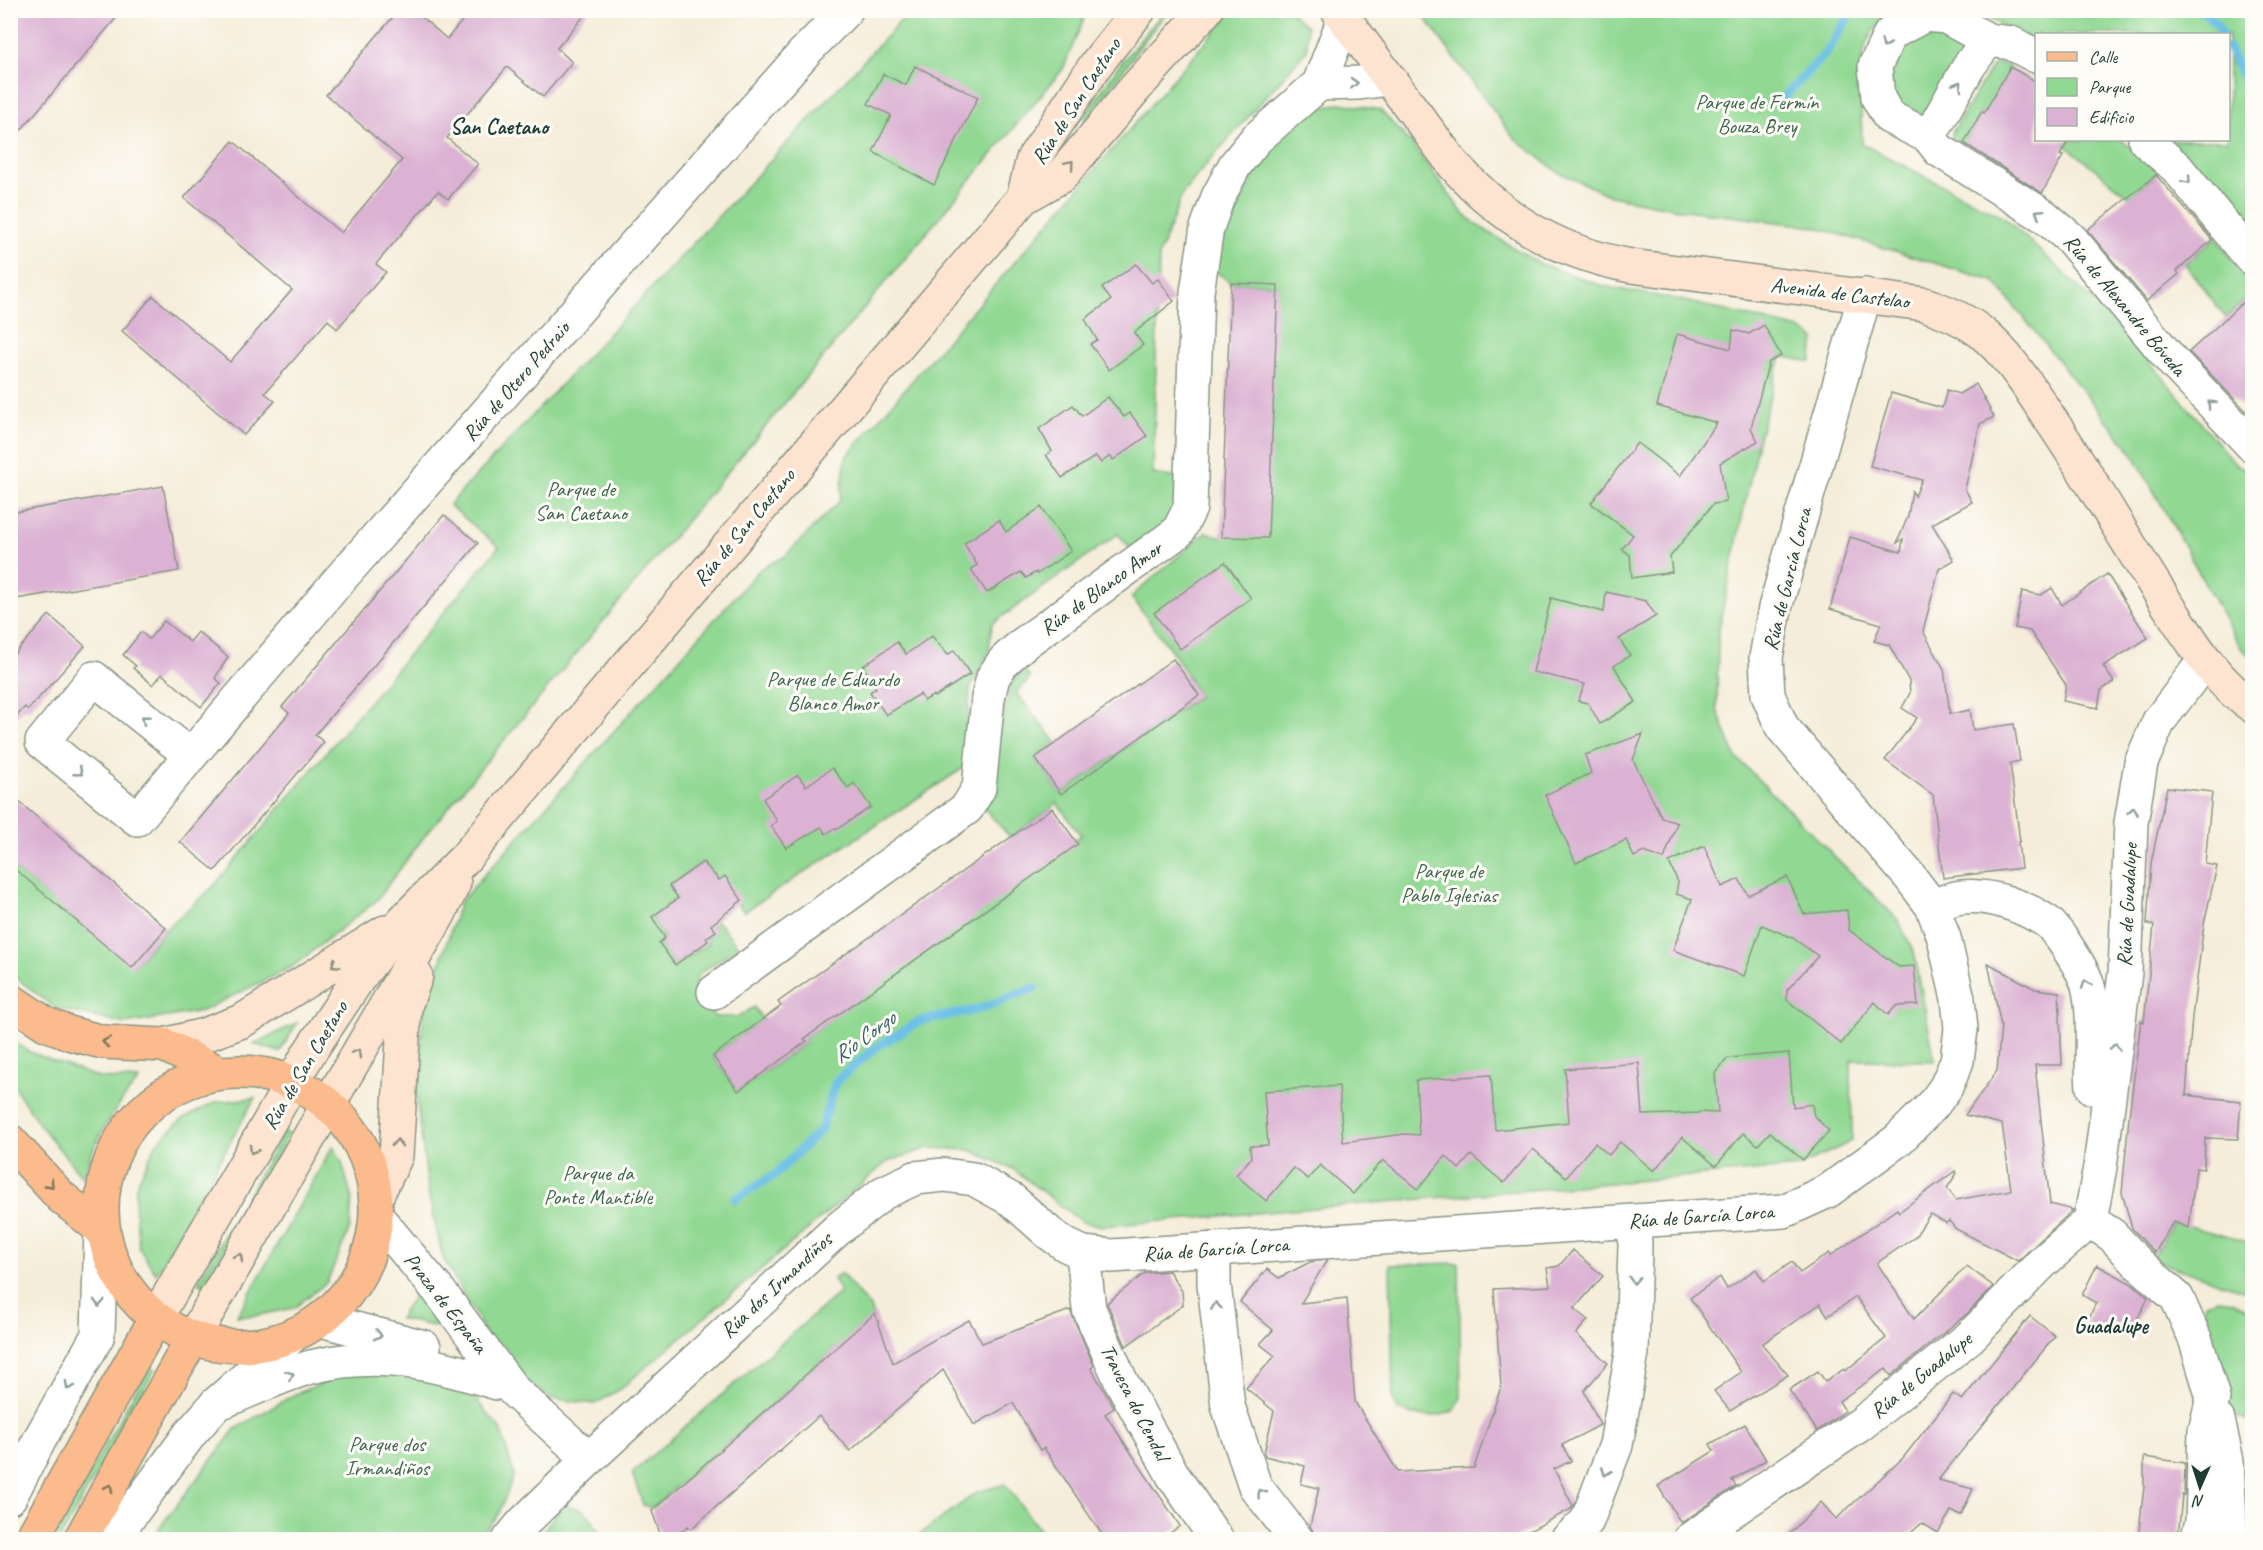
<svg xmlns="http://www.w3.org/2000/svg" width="2263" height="1550" viewBox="0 0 2263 1550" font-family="Caveat,sans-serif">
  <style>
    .green { fill: #91d893; stroke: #588a64; stroke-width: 1.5 }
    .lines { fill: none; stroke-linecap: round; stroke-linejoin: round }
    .stream { stroke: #68bee5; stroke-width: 9 }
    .building { fill: #dbb2d3 }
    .street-casing { stroke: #8a9586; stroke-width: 36 }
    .secondary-casing { stroke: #8a9586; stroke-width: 36 }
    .primary-casing { stroke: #8a9586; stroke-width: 36 }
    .street { stroke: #fff; stroke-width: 33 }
    .secondary { stroke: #fde4d1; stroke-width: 33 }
    .primary { stroke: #fbbb8c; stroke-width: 33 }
    .oneway { stroke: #8f9e9a }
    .oneway2 { stroke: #8e9082 }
    .oneway3 { stroke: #82765c }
    .labels { text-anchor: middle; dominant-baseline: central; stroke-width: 6; stroke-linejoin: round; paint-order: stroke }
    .street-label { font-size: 21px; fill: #1f3d34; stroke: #fdfcf7 }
    .park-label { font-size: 21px; fill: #3c644c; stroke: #fdfcf7 }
    .neighbourhood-label { font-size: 22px; font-weight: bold; fill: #1f3d34; stroke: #fdfcf7 }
    .water-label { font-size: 22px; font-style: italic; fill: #315d60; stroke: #fdfcf7 }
  </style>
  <rect width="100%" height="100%" fill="#fdfcf7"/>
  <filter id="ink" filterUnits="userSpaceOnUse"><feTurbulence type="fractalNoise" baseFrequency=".0167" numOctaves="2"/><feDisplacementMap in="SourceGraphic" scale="12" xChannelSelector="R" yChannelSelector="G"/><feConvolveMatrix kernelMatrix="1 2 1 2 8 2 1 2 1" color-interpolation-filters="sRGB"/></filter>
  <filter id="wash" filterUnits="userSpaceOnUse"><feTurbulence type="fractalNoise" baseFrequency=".008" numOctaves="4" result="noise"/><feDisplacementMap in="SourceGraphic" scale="24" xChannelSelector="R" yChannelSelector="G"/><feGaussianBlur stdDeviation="1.35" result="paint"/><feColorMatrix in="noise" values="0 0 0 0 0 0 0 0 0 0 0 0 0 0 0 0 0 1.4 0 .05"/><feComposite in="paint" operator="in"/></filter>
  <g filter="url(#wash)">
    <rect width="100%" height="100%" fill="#f5edd9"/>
    <g class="green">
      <polygon points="1233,10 1295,11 1292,14 1307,26 1307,50 1204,167 1183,193 1159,255 1153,474 1177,478 1175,505 1165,530 1132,551 1118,534 992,624 989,650 970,690 965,767 744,912 703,862 669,886 678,898 652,917 665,938 659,943 675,965 709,943 706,938 715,931 711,925 717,921 739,947 700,973 695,984 705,1007 715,1017 738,1017 754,1007 763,1020 713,1056 738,1091 806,1042 804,1039 1081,835 1056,802 1052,808 1010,837 982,806 1011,683 1024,670 1030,678 1016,693 1056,742 1035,758 1061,794 1199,696 1177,658 1131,597 1206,532 1221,537 1278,285 1231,283 1209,266 1268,147 1304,114 1340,103 1380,110 1412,144 1462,212 1477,225 1538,263 1603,286 1689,302 1800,329 1815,339 1811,362 1781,356 1758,441 1718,633 1717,709 1735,756 1898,920 1914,952 1935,1061 1851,1060 1852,1141 1799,1167 1103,1226 1082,1222 1013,1169 970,1150 928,1148 887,1162 619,1390 595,1404 549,1398 502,1362 443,1258 429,1197 416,1094 424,1012 460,902 760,569 784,557 840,501 846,457"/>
      <polygon points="910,11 1087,11 1063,69 427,833 376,901 292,967 202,1011 125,1024 55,1008 11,974 10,865 133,967 169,926 213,887 499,547 449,505"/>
      <polygon points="1164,11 1168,11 1144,41 1087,121 1083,118 1117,68"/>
      <path d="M1420,11H1894C1884,18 1875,26 1869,38C1856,62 1862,116 1862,144L2004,217L2121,327L2235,464L2252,473V657L2241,648L2132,452L1994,281L1815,227L1678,209L1611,196L1558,172L1512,136Z"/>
      <polygon points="1975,11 2252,11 2252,231 2166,140 2228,140 2228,34 2036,34 2036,43"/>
      <polygon points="1932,26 1971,44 1927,119 1899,105 1890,91 1888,60 1894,47"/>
      <polygon points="2000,63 2010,67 1986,113 1981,112 1960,150 1951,140 1953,131 1992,66"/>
      <polygon points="2069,140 2121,140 2160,171 2130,197 2065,145"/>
      <polygon points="2216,237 2252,287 2252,293 2226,318 2185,264"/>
      <polygon points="297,1023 280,1052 254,1044"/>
      <path d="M10,1040L30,1052L99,1078L139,1080C113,1109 94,1140 83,1178L39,1124L11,1082Z"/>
      <polygon points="255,1098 156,1274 139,1248 135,1208 136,1186 156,1144 181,1120 216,1102"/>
      <polygon points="284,1131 289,1134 204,1285 198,1282"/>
      <polygon points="333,1146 341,1160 352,1198 350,1228 327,1282 294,1308 254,1316 237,1316"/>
      <polygon points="2173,1222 2252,1243 2252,1293 2152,1260"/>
      <path d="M1459,1263L1461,1397L1455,1410C1435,1419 1418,1418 1398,1410L1393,1399L1390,1265Z"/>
      <polygon points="841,1273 870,1308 873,1316 652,1508 643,1505 632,1473 840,1292 833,1279"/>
      <polygon points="415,1293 438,1327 399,1319"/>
      <polygon points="2218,1299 2233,1301 2252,1311 2252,1421 2224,1414 2200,1322 2205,1303"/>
      <polygon points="150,1365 155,1369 60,1539 53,1539"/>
      <polygon points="350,1372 404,1374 468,1390 501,1430 514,1475 499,1513 478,1539 150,1540 235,1429 295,1394"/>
      <polygon points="1005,1484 1046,1539 914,1539 977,1492"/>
      <path d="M562,1506C584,1507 589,1512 599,1532L596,1539L536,1540Z"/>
    </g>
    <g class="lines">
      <g class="stream">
        <polyline points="2202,10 2216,24 2222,34"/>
        <polyline points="2228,47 2252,94"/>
        <polyline points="1778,103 1827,52 1852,10"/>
        <polyline points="735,1199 776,1174 821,1129 836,1081 875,1048 920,1021 976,1010 1034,988"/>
      </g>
    </g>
    <g id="blocks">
      <g class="building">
        <polygon points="10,10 123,10 10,143"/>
        <polygon points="399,10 413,10 447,39 471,10 589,10 557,48 572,62 543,97 507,67 447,138 478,164 448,199 438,191 376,264 386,272 337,329 328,320 265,393 275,401 244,435 122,331 153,296 230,362 292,290 184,198 233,141 341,233 402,160 326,95"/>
        <polygon points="915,66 978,97 934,185 873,152 891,115 868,104 883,74 906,85"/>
        <polygon points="2010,67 2037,82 2037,140 2069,140 2060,155 2063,156 2042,193 1964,143 1982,111 1984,113"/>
        <polygon points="2156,175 2212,240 2177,271 2179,274 2147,301 2087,230"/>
        <polygon points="1136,264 1152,283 1158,279 1174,301 1134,333 1143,345 1109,370 1090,344 1097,340 1085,319 1111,300 1102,288"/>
        <polygon points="1231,283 1278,285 1268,538 1221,537"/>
        <polygon points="2253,293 2253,418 2189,352"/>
        <polygon points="1764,325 1781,356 1769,362 1751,428 1758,441 1720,463 1726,502 1713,504 1670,557 1672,572 1632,578 1630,555 1622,549 1633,535 1591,503 1637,443 1680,476 1717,423 1657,406 1677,334 1731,349 1733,330 1749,334"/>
        <polygon points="1976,384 1994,417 1980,424 1965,489 1972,502 1932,524 1954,560 1939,569 1923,631 1944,669 1950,714 1970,710 1973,730 2014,724 2020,761 2010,763 2020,841 2018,842 2021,868 1943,878 1933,795 1885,760 1917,718 1902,708 1910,693 1909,681 1889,645 1874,641 1881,624 1830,609 1850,537 1901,552 1903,539 1897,543 1908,516 1912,491 1915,496 1922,480 1870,466 1891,393 1942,408 1947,390 1959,394"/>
        <polygon points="1108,397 1124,417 1130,413 1147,436 1113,460 1110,456 1101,463 1096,456 1062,478 1046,455 1052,451 1039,429 1073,405 1082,416"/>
        <polygon points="163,486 179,571 10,600 10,513"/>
        <polygon points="1041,507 1071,551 1037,574 1036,572 1026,578 1021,572 987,593 971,569 977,565 964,543 999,520 1006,532"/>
        <polygon points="444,515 478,543 315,735 324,742 215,871 180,842 289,713 282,707"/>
        <polygon points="1225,562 1251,598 1180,649 1154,613"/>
        <polygon points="2107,574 2148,638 2103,666 2114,682 2101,690 2098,708 2063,701 2066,685 2030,631 2015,628 2022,591 2041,595 2052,588 2062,605"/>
        <polygon points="1606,592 1646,601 1656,616 1619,639 1630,655 1614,666 1636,702 1600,724 1588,703 1578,701 1585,684 1533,672 1551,598 1604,612"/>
        <polygon points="49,615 85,646 28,710 25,707 10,723 10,659"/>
        <polygon points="164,621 190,642 198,632 228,657 215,678 221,683 201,707 162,674 153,685 133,668 136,666 123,655 141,632 149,639"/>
        <polygon points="932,636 948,655 954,650 970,674 935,697 934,695 924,701 920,694 886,715 870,692 876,688 863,666 897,642 906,654"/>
        <polygon points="1173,659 1199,695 1061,794 1035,758"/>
        <polygon points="1643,734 1633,760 1662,818 1677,823 1664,859 1644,852 1634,857 1626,840 1576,863 1545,795 1591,773 1585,755"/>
        <polygon points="832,768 848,788 854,783 871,807 836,830 835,828 826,834 821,827 786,848 771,826 777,821 763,799 798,775 806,786"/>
        <polygon points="2167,787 2212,792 2205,864 2217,866 2204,924 2192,1017 2186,1095 2241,1101 2238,1139 2205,1138 2204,1169 2196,1168 2189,1228 2173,1222 2155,1253 2132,1228 2122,1193 2129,1117 2141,1021 2144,1022 2154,925 2147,924 2151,863"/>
        <polygon points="10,794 166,928 132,968 10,865"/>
        <polygon points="1052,808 1078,844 804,1039 807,1041 738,1091 713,1056 781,1006 778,1002"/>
        <polygon points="1704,846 1722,887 1739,879 1748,895 1787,877 1804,914 1847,910 1849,930 1899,967 1914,966 1918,1005 1896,1006 1888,1015 1875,1002 1841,1044 1787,1000 1787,990 1818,956 1793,938 1762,925 1744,976 1673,950 1692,899 1676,894 1678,882 1669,862"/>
        <polygon points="703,862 719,880 725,876 742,900 711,925 716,931 706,938 708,941 675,965 659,943 665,938 652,917 678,898 669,886"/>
        <polygon points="1988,963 2035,989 2059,992 2062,1065 2035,1065 2050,1204 2073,1210 2018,1261 1956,1229 1949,1221 1946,1223 1930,1214 1915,1237 1877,1263 1914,1319 1967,1266 1993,1286 1969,1312 1891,1376 1886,1369 1839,1401 1845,1411 1817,1431 1789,1390 1818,1371 1825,1381 1844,1369 1845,1371 1886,1338 1856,1297 1828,1316 1820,1304 1762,1344 1788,1375 1730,1411 1714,1391 1741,1372 1690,1298 1720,1277 1727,1289 1756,1269 1764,1281 1792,1262 1800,1273 1829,1253 1830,1256 1897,1209 1899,1212 1955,1171 1957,1173 1947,1188 1956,1200 2011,1190 2002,1124 1965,1115 1997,1071 2001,1026"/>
        <polygon points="1789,1053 1793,1107 1812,1104 1814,1116 1829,1131 1803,1160 1770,1132 1758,1145 1743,1133 1716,1166 1682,1137 1654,1171 1620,1142 1609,1155 1595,1143 1566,1177 1533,1149 1504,1183 1471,1155 1459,1169 1446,1156 1418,1189 1383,1160 1353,1194 1320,1165 1308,1179 1294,1168 1266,1201 1236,1175 1251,1158 1250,1146 1268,1145 1264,1091 1339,1086 1343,1142 1405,1134 1419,1135 1416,1080 1491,1075 1495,1130 1569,1122 1565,1069 1639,1063 1643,1115 1699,1113 1699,1112 1718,1113 1715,1073 1728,1058"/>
        <polygon points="1573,1250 1603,1276 1574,1309 1588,1320 1576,1334 1608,1363 1584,1391 1600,1425 1562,1445 1571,1461 1554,1469 1573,1506 1571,1509 1514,1539 1343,1539 1314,1533 1310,1526 1319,1488 1301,1484 1305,1466 1265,1456 1264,1453 1274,1411 1246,1388 1275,1356 1260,1344 1273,1330 1240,1302 1267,1269 1279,1278 1310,1262 1327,1260 1301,1303 1347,1298 1355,1402 1398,1472 1474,1468 1501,1387 1494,1289 1550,1286 1547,1268 1559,1266"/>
        <polygon points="2097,1265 2134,1285 2148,1298 2129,1336 2114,1328 2111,1336 2086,1324 2096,1303 2082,1295"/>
        <polygon points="1169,1271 1182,1291 1183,1305 1126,1346 1107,1303 1145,1273"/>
        <polygon points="1070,1310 1094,1366 1091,1368 1114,1408 1105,1414 1180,1526 1161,1539 1105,1539 1044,1448 1040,1450 1013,1403 974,1425 943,1370 850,1451 819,1416 691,1529 688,1526 673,1539 662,1539 652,1511 875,1313 893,1363 969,1320 982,1343"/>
        <polygon points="2030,1316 2055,1336 1938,1480 1973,1489 1961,1515 1951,1511 1938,1533 1922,1523 1904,1539 1784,1539 1821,1502 1836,1519 1903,1458 1953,1394 1962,1400"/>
        <polygon points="1745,1424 1766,1460 1732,1480 1736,1486 1681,1523 1658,1486 1714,1451 1710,1444"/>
        <polygon points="2144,1457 2185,1463 2184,1495 2182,1495 2178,1539 2138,1539 2144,1487"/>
      </g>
    </g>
  </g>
  <g filter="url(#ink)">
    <use href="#blocks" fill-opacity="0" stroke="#8a9586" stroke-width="1.5"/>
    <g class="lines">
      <defs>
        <g id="street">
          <polyline points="2036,56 2011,43 1988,40 1969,66 1929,137 1939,150 2044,216 2071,239 2172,361 2252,445"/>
          <polyline points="1319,84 1359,83 1388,79"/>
          <polyline points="1929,137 1889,117 1878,98 1875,66 1890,34 1925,15 1946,17 1988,40"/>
          <polyline points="2145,140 2177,168 2252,259"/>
          <polyline points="190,755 94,678 42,742 137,819 340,579 805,52 846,10"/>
          <path d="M1932,906C1941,903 1952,898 1962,897C1990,894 2023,906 2046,921C2057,928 2085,973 2088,986C2096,1016 2090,1057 2093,1088"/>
          <polyline points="714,992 967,808 979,788 988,698 993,677 1004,661 1023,644 1178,532 1190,508 1197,292 1207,228 1218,197 1235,165 1256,139 1319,84 1344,19"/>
          <polyline points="377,1217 439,1291 514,1391 589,1459"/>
          <polyline points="2090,1221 2112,1235 2138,1263 2177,1298 2196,1341 2213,1398 2205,1431 2202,1522 2197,1540"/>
          <polyline points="1214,1249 1214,1284 1228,1406 1255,1486 1297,1540"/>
          <polyline points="1083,1253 1089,1309 1121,1381 1174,1477 1217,1540"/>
          <polyline points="321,1320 424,1347"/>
          <path d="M216,1404C246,1393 281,1375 311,1367C379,1350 432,1363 497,1383"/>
          <polyline points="2218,1420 2227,1461 2231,1540"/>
          <polyline points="10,1497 41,1437 98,1335 101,1229"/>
          <polyline points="112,1540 190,1434 216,1404 290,1338"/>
          <polyline points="509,1540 523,1523 589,1459 838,1229 883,1193 915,1178 944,1175 974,1179 1012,1200 1049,1233 1066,1245 1083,1253 1112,1256 1784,1211 1828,1191 1898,1140 1933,1105 1946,1087 1957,1061 1961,1029 1958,999 1944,938 1932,906 1910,877 1782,727 1768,695 1766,658 1775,608 1865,295"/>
          <polyline points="1567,1540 1587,1521 1616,1445 1632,1353 1635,1245 1634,1221"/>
          <polyline points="1689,1540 1861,1424 1970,1337 2043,1262 2090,1221 2100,1167 2125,973 2131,823 2141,763 2159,721 2205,660"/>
        </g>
        <g id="secondary">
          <path d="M1338,10L1453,164C1503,220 1557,252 1631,266L1924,304C1945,311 1964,319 1981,332C2008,354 2027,384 2046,413C2091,478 2129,547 2173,613C2196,648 2217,682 2252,706"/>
          <polyline points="1023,198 1033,159 1097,63 1139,10"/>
          <polyline points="164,1045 204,1035 242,1021 385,932"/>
          <polyline points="376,1197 396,1156 405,1006 416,976"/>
          <polyline points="156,1318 309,1053 358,979 402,922 465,858 1023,198 1061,176 1138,85 1206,10"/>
          <polyline points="192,1339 438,916 454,883"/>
        </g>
        <g id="primary">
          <polyline points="10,1000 46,1024 72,1034 103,1042 164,1045 218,1072"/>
          <circle cx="239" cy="1209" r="137"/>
          <polyline points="10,1141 61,1197 101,1229"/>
          <polyline points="31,1540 156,1318"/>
          <polyline points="80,1540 192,1339"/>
        </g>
      </defs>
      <use href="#street" class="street-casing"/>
      <use href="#secondary" class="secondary-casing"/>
      <use href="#primary" class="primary-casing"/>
      <use href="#street" class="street"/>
      <use href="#secondary" class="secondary"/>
      <use href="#primary" class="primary"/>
    </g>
    <defs><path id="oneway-chevron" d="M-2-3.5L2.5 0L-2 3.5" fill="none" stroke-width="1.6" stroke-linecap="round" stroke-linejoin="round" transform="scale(1.5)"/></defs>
    <g class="oneway">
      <use href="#oneway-chevron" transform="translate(1885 44) rotate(114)"/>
      <use href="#oneway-chevron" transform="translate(1354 83) rotate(-3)"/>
      <use href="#oneway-chevron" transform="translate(1958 85) rotate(-59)"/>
      <use href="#oneway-chevron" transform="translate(2187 180) rotate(50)"/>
      <use href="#oneway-chevron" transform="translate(2039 213) rotate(-148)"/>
      <use href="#oneway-chevron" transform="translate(2211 404) rotate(-133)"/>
      <use href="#oneway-chevron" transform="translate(145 719) rotate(-141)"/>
      <use href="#oneway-chevron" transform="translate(79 772) rotate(39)"/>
      <use href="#oneway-chevron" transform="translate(2133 811) rotate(-80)"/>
      <use href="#oneway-chevron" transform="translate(2086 984) rotate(-109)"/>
      <use href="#oneway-chevron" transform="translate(2115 1047) rotate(-83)"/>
      <use href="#oneway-chevron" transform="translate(1634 1280) rotate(92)"/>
      <use href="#oneway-chevron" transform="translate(99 1303) rotate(92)"/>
      <use href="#oneway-chevron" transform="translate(1216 1306) rotate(-97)"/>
      <use href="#oneway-chevron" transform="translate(378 1335) rotate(14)"/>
      <use href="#oneway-chevron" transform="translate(290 1375) rotate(-22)"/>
      <use href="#oneway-chevron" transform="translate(69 1386) rotate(119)"/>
      <use href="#oneway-chevron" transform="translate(1606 1472) rotate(111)"/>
      <use href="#oneway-chevron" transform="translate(1261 1493) rotate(-127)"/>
    </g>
    <g class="oneway2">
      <use href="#oneway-chevron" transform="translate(1070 164) rotate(-50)"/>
      <use href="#oneway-chevron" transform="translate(335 964) rotate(148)"/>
      <use href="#oneway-chevron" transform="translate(357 1053) rotate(-59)"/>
      <use href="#oneway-chevron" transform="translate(397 1143) rotate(-87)"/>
      <use href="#oneway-chevron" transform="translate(253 1150) rotate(120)"/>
      <use href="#oneway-chevron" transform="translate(239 1257) rotate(-60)"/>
    </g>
    <g class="oneway3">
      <use href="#oneway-chevron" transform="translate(106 1042) rotate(-171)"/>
      <use href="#oneway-chevron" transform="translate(50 1184) rotate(48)"/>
      <use href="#oneway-chevron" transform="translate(109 1488) rotate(-61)"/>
    </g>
  </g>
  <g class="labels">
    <g class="street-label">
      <text transform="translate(1076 101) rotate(-57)">Rúa de San Caetano</text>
      <text transform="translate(1840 293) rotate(7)">Avenida de Castelao</text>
      <text transform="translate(2125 305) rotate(50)">Rúa de Alexandre Bóveda</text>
      <text transform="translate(516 381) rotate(-49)">Rúa de Otero Pedraio</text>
      <text transform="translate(744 527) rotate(-50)">Rúa de San Caetano</text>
      <text transform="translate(1787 579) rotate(-76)">Rúa de García Lorca</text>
      <text transform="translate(1101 588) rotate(-36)">Rúa de Blanco Amor</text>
      <text transform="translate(2127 905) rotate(-87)">Rúa de Guadalupe</text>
      <text transform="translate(305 1065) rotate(-59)">Rúa de San Caetano</text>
      <text transform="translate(1701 1216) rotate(-4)">Rúa de García Lorca</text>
      <text transform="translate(1216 1249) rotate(-4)">Rúa de García Lorca</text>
      <text transform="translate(776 1285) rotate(-43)">Rúa dos Irmandiños</text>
      <text transform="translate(446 1303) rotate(52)">Praza de España</text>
      <text transform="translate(1921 1375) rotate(-39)">Rúa de Guadalupe</text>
      <text transform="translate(1135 1402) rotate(63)">Travesa do Cendal</text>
    </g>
    <g class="park-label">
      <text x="1757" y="102">Parque de Fermín<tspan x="1757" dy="24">Bouza Brey</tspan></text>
      <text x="581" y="489">Parque de<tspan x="581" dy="24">San Caetano</tspan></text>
      <text x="833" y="679">Parque de Eduardo<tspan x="833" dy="24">Blanco Amor</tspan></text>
      <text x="1449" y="871">Parque de<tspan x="1449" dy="24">Pablo Iglesias</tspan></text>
      <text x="598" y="1173">Parque da<tspan x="598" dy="24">Ponte Mantible</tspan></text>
      <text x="387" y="1444">Parque dos<tspan x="387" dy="24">Irmandiños</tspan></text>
    </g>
    <g class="neighbourhood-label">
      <text x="499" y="127">San Caetano</text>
      <text x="2111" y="1326">Guadalupe</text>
    </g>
    <g class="water-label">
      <text transform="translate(864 1037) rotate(-36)">Río Corgo</text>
    </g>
  </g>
  <rect width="2263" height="1550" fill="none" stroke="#fdfcf7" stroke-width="36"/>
  <rect x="2035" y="33" width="195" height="108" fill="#fdfcf7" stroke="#a4b0a9" stroke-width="1.5"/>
  <rect x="2047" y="52" width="30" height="9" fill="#fbbb8c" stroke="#a4b0a9" stroke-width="1.5"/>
  <text x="2089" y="63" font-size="18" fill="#1f3d34">Calle</text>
  <rect x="2047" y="78" width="30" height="18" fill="#91d893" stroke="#a4b0a9" stroke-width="1.5"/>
  <text x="2089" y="93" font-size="18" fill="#1f3d34">Parque</text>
  <rect x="2047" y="108" width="30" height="18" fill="#dbb2d3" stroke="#a4b0a9" stroke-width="1.5"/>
  <text x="2089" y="123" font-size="18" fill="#1f3d34">Edificio</text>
  <g transform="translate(2200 1487) rotate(183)" stroke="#fdfcf7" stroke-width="4.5" paint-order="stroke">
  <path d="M0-4.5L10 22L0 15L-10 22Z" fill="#1f3d34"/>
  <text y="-9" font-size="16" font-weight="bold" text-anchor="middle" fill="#1f3d34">N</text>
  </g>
</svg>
